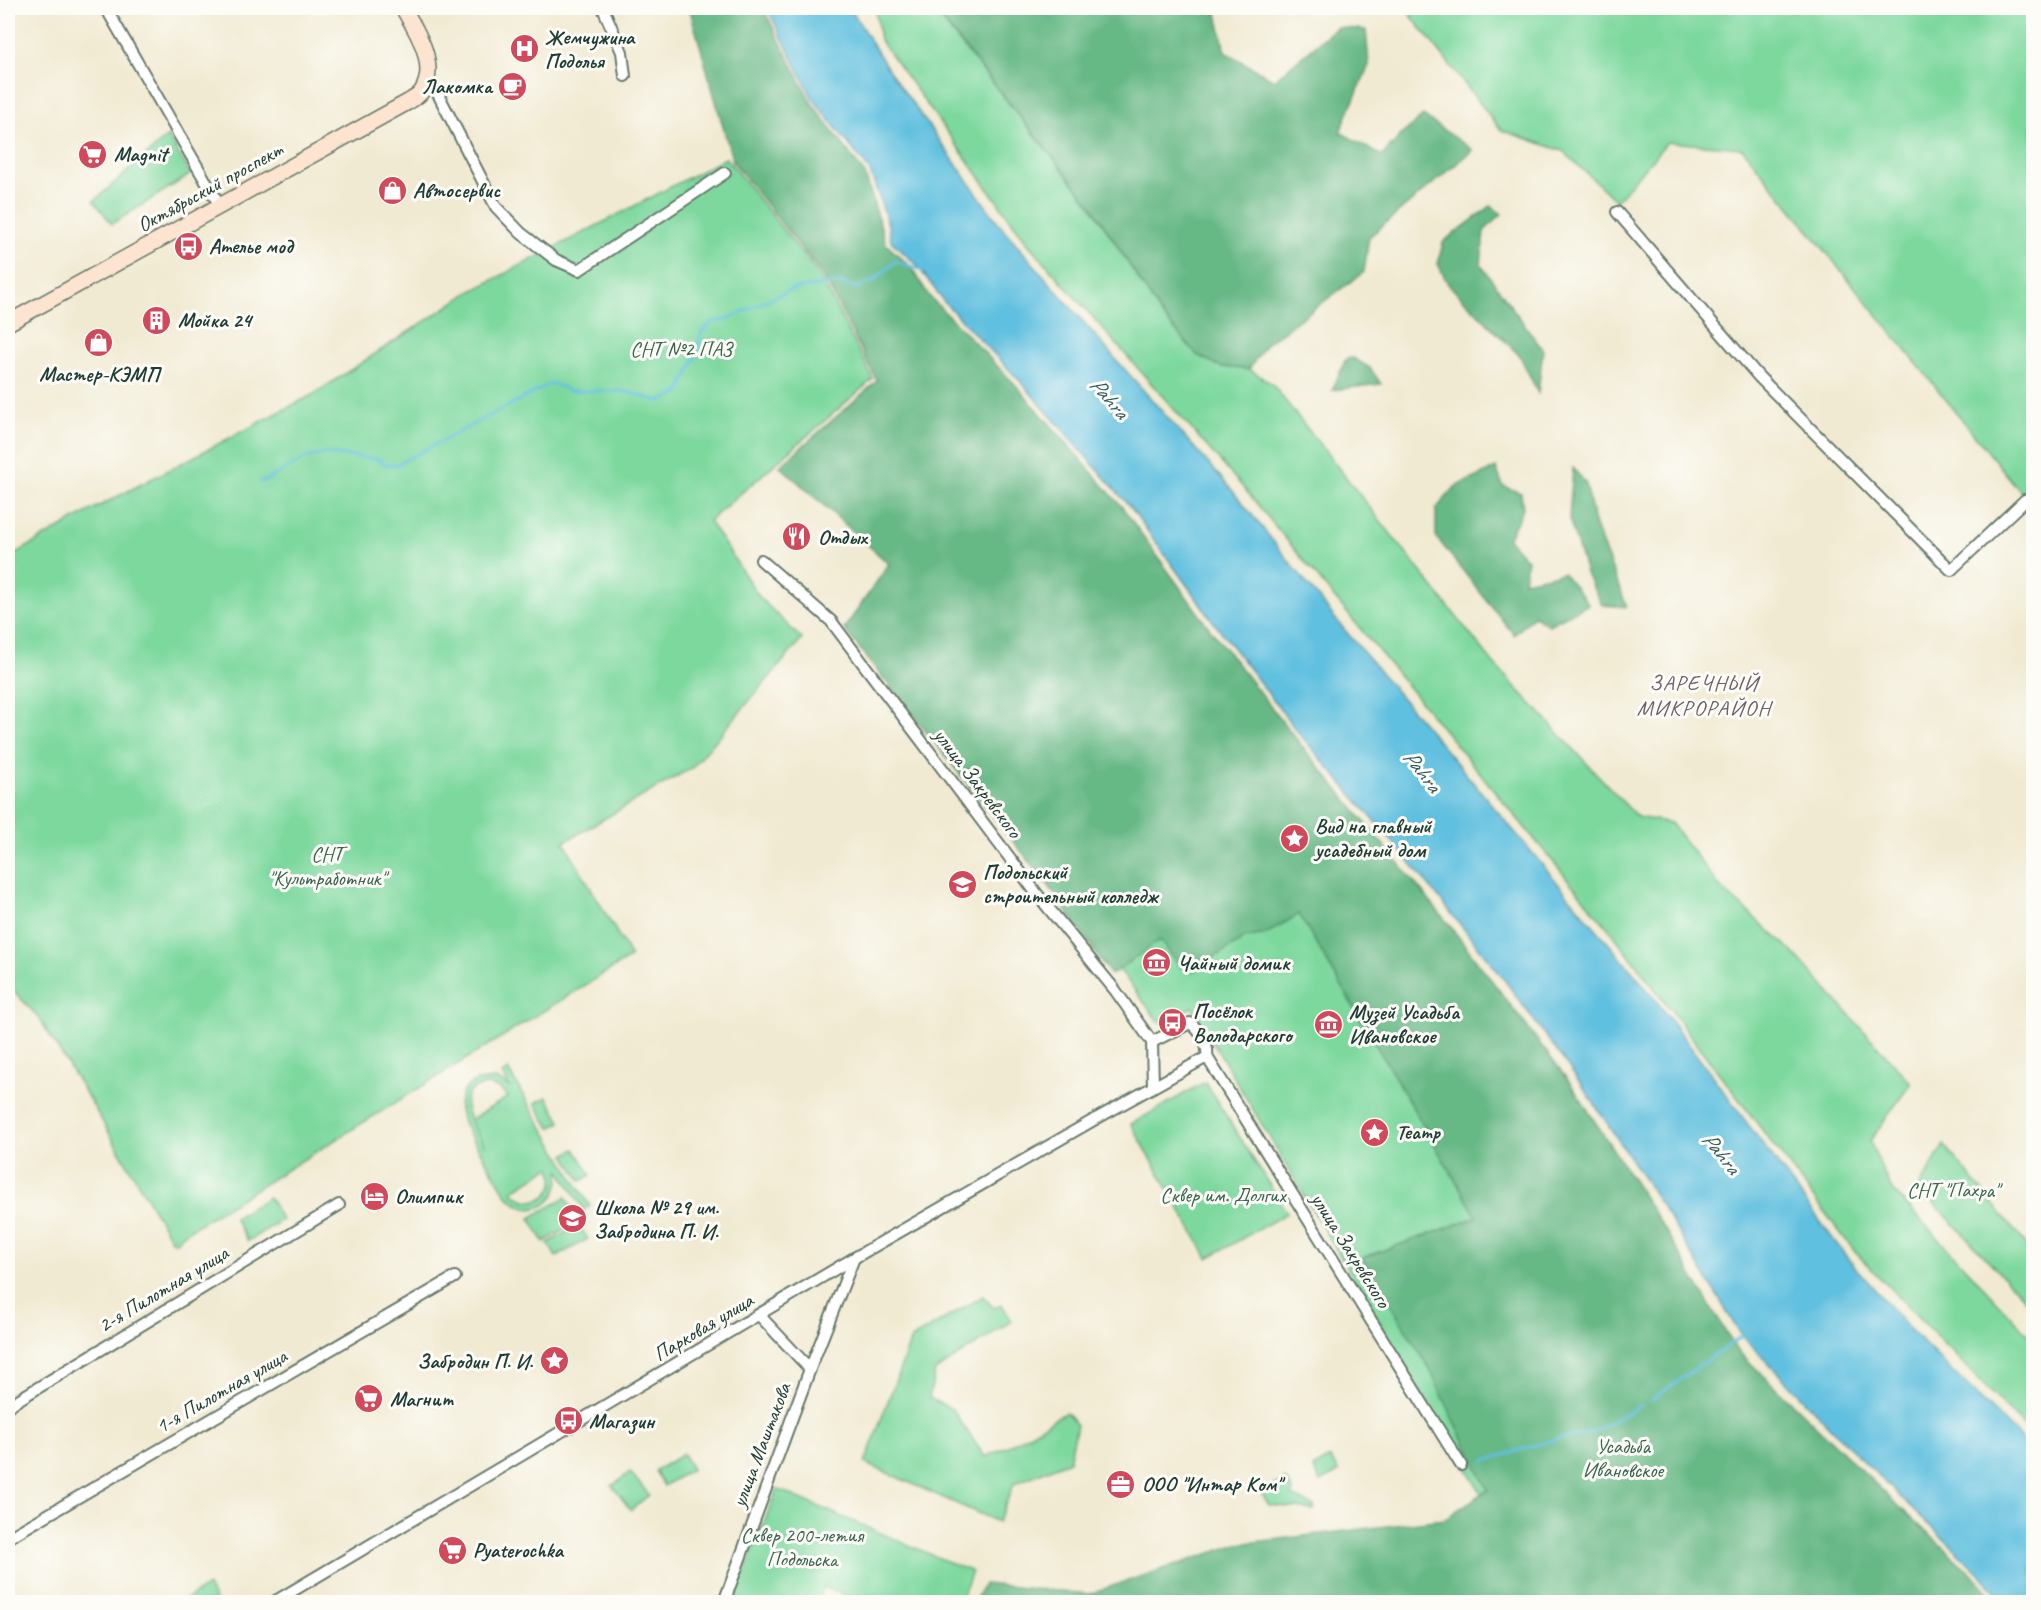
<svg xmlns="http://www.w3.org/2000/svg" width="2041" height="1610" viewBox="0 0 2041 1610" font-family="Caveat,sans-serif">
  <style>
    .green { fill: #7dd89e; stroke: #4e8a69; stroke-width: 1.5; fill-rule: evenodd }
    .forest { fill: #66b885; stroke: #427a5c; stroke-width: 1.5 }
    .water { fill: #60c0df; stroke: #407e8a; stroke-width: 1.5 }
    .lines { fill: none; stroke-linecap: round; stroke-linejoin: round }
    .stream { stroke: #60c0df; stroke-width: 3 }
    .minor-casing { stroke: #687a6b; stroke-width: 14 }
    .secondary-casing { stroke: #687a6b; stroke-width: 18 }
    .minor { stroke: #fff; stroke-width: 10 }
    .secondary { stroke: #fde4d0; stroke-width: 15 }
    .labels { text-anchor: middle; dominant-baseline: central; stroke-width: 6; stroke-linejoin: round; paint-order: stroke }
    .poi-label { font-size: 21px; font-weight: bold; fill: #1f3d34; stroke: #fdfcf7; text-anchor: start }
    .street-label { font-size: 21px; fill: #1f3d34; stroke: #fdfcf7 }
    .park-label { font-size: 21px; fill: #36644e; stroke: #fdfcf7 }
    .water-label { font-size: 22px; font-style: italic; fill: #2f5e5f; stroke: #fdfcf7 }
    .neighbourhood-label { font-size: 22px; letter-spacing: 1.5px; fill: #6a616a; stroke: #fdfcf7 }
  </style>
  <rect width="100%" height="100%" fill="#fdfcf7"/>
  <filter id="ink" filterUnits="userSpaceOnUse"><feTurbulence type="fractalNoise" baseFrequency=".0167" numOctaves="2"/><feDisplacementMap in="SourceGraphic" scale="12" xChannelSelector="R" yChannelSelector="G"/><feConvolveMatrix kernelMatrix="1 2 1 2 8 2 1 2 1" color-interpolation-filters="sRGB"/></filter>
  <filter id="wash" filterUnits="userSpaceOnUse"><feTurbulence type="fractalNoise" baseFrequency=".008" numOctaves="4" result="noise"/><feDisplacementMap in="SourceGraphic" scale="24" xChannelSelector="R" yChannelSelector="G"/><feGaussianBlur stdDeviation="1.35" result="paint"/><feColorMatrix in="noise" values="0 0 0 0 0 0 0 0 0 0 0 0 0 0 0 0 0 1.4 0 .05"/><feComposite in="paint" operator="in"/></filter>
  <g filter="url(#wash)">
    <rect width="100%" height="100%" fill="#f1ead2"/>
    <g class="green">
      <polygon points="875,8 932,8 1090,204 1161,314 1197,355 1221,367 1249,369 1272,384 1493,663 1637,817 1671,823 1720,887 1792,951 1911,1083 1870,1141 1890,1187 2033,1340 2033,1436 1855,1252 1613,934 1247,492 1029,245 880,40"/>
      <polygon points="1405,8 2033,8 2033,500 2019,490 1742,148 1667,142 1616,201 1563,151 1501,130"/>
      <polygon points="168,136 191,174 112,224 94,201"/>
      <polygon points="726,158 820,276 873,379 709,521 760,598 802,639 693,767 564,842 631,957 183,1234 176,1242 171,1240 94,1107 39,1018 8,985 13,951 8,950 8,558 86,513 314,394 468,293"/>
      <polygon points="1056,467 1719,1355 1546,1602 1192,1007 1159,1022 860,627"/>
      <path d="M508,1070L590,1206L584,1210L559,1169C563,1204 529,1224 506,1194L463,1123L459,1105L463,1092L469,1085L477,1081L495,1079L510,1087L502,1074ZM489,1085L500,1089L508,1097L470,1120L485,1146C473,1127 447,1088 489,1085ZM550,1167C564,1193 531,1214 512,1191Z"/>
      <polygon points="1205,1082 1287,1213 1208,1258 1131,1124"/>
      <polygon points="547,1097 561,1122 550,1128 535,1103"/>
      <polygon points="1944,1145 2033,1252 2033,1308 1919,1187"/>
      <polygon points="575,1149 591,1175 581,1181 565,1155"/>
      <polygon points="269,1197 282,1220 248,1241 234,1218"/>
      <polygon points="566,1197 579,1221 544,1242 530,1218"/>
      <polygon points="579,1225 588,1239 556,1257 548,1243"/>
      <polygon points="983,1296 994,1308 1002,1305 1012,1321 935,1371 929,1398 952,1409 985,1457 1007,1447 1066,1412 1077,1425 1069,1461 1014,1484 998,1522 865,1463 911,1339"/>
      <polygon points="683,1454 692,1469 664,1486 655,1471"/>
      <polygon points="1330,1458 1339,1472 1321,1482 1313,1468"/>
      <polygon points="630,1472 649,1495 631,1510 612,1486"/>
      <polygon points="1285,1479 1293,1491 1292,1496 1314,1506 1314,1510 1269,1505 1261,1493"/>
      <polygon points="777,1489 972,1572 960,1602 861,1602 824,1587 817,1602 733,1602"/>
      <polygon points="208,1586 216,1602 181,1602"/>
    </g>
    <g class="forest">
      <polygon points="702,8 763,8 811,102 865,174 886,244 912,268 929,296 1014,383 1122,507 1207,625 1289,730 1451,927 1570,1083 1667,1233 1735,1348 1890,1498 1975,1577 1998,1602 974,1602 984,1584 1089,1594 1238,1544 1444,1519 1488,1490 1428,1366 1362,1258 1477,1217 1299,914 1266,934 1245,938 1193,971 1181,967 1160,940 1111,975 1049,886 844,629 889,564 780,466 877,381 824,277 733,162 690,10"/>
      <polygon points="933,8 1216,8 1225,52 1274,80 1337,27 1366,30 1369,65 1340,132 1382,156 1401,135 1423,116 1473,150 1369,237 1364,272 1266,344 1249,369 1221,367 1197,355 1161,314 1092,206"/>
      <polygon points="1491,206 1502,214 1484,231 1481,265 1543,350 1538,393 1520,356 1448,284 1438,264 1443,242"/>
      <polygon points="1353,358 1370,368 1381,384 1332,390 1346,359"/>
      <polygon points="1496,468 1503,486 1521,493 1523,509 1508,539 1527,560 1524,581 1563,573 1589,604 1549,625 1534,616 1514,635 1436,537 1436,509 1456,486"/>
      <polygon points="1573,468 1586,484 1595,526 1627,607 1602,605 1587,576 1569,519"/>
    </g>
    <polygon class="water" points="767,8 850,8 888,69 999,224 1112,355 1232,490 1338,622 1652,995 1848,1259 1913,1333 2033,1450 2033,1602 2006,1602 1979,1573 1857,1455 1742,1336 1670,1219 1586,1091 1500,974 1405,856 1296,730 1215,624 1131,508 1020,381 944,302 917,265 891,241 888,224 870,171 813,99"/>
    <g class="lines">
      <g class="stream">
        <polyline points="260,482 265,481 308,457 326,454 378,459 386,465 398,464 552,383 570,391 623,391 660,401 679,393 697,354 701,333 712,322 725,320 792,289 841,283 858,288 873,281 896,261 922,270"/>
        <polyline points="1651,1400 1742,1336"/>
        <polyline points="1484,1461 1549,1441 1594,1432 1641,1405"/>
      </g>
    </g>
  </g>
  <g filter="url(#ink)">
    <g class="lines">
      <defs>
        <g id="minor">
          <polyline points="106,8 220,206"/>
          <polyline points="603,8 622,52 625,76"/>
          <polyline points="427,81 436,90 496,207 521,233 556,260 579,270 725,173"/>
          <polyline points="1617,212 1759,377 1951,570 2025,500 2034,506"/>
          <polyline points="761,560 831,621 1037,894 1115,990 1152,1042"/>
          <polyline points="1207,1057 1461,1465"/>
          <polyline points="760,1316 810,1369"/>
          <polyline points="8,1406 339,1205"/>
          <polyline points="8,1538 455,1277"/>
          <path d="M274,1602L854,1258L1092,1121L1207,1057C1209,1045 1200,1030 1190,1023L1152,1042L1153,1087"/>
          <polyline points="724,1602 810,1369 854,1258"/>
        </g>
        <path id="secondary" d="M8,323L408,102C413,99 419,96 422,91C439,65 416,30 403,8"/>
      </defs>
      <use href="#minor" class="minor-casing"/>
      <use href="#secondary" class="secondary-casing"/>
      <use href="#minor" class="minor"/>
      <use href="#secondary" class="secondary"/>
    </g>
  </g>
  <defs>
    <symbol id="hospital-disc" viewBox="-11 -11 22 22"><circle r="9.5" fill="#d1495b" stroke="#fdfcf7"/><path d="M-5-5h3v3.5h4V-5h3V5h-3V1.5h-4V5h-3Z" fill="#fff"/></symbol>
    <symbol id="cafe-disc" viewBox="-11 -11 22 22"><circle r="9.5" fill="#d1495b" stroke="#fdfcf7"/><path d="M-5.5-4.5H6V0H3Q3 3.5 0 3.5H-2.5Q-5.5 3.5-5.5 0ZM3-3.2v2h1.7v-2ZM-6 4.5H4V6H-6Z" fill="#fff"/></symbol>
    <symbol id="supermarket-disc" viewBox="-11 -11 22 22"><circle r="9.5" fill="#d1495b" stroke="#fdfcf7"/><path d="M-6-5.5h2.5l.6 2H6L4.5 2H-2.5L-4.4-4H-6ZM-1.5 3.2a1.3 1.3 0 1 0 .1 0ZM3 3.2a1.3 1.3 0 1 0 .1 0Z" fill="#fff"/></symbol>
    <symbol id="shop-disc" viewBox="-11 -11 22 22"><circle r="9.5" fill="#d1495b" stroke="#fdfcf7"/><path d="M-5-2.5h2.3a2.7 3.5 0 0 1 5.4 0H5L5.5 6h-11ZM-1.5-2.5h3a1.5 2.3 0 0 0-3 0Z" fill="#fff"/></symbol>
    <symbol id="bus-disc" viewBox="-11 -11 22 22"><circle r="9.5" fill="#d1495b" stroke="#fdfcf7"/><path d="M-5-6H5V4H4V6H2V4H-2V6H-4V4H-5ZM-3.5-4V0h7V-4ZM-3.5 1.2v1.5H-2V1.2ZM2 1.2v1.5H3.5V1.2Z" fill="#fff"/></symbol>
    <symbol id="building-disc" viewBox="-11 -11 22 22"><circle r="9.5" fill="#d1495b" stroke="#fdfcf7"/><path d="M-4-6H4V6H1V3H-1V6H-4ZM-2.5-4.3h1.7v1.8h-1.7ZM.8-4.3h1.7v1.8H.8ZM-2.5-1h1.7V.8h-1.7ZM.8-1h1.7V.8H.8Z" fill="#fff"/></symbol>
    <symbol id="restaurant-disc" viewBox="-11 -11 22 22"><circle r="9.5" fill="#d1495b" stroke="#fdfcf7"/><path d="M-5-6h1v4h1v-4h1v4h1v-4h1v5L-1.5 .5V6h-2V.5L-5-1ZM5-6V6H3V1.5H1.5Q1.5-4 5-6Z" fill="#fff"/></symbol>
    <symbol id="sight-disc" viewBox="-11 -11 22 22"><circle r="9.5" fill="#d1495b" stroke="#fdfcf7"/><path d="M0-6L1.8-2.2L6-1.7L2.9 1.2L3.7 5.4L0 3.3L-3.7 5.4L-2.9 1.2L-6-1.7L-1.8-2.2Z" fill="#fff"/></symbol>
    <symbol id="university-disc" viewBox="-11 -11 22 22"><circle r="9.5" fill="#d1495b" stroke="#fdfcf7"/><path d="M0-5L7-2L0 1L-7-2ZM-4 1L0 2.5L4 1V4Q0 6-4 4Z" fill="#fff"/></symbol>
    <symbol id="museum-disc" viewBox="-11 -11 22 22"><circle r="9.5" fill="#d1495b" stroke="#fdfcf7"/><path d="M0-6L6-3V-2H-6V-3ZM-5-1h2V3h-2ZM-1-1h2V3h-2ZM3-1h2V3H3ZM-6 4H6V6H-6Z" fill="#fff"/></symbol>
    <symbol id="hotel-disc" viewBox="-11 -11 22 22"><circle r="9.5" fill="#d1495b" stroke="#fdfcf7"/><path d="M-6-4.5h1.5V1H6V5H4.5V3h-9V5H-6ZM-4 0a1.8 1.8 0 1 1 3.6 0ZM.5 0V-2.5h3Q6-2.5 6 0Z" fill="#fff"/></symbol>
    <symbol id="school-disc" viewBox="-11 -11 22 22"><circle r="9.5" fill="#d1495b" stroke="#fdfcf7"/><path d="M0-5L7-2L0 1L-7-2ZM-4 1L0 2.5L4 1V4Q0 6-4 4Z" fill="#fff"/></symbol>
    <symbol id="office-disc" viewBox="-11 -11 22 22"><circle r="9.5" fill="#d1495b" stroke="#fdfcf7"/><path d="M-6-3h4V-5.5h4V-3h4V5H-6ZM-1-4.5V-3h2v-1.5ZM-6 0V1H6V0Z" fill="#fff"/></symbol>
  </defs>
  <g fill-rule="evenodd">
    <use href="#hospital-disc" x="508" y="32" width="33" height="33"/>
    <use href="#cafe-disc" x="496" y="70" width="33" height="33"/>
    <use href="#supermarket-disc" x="76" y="138" width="33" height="33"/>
    <use href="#shop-disc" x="376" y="174" width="33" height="33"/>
    <use href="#bus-disc" x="172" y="230" width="33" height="33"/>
    <use href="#building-disc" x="140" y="304" width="33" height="33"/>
    <use href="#shop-disc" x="82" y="326" width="33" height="33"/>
    <use href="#restaurant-disc" x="780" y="520" width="33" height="33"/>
    <use href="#sight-disc" x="1278" y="822" width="33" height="33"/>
    <use href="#university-disc" x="946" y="868" width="33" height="33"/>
    <use href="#museum-disc" x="1140" y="946" width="33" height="33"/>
    <use href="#bus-disc" x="1156" y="1006" width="33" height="33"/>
    <use href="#museum-disc" x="1312" y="1008" width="33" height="33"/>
    <use href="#sight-disc" x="1358" y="1116" width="33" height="33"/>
    <use href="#hotel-disc" x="358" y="1180" width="33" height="33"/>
    <use href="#school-disc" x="556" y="1202" width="33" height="33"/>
    <use href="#sight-disc" x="538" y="1344" width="33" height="33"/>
    <use href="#supermarket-disc" x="352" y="1382" width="33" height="33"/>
    <use href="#bus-disc" x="552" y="1404" width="33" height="33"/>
    <use href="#office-disc" x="1104" y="1468" width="33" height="33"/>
    <use href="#supermarket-disc" x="436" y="1534" width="33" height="33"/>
  </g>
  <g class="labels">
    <g class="poi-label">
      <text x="545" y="37">Жемчужина<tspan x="545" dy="24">Подолья</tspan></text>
      <text x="492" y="86" text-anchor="end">Лакомка</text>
      <text x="114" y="154">Magnit</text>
      <text x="413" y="190">Автосервис</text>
      <text x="209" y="246">Ателье мод</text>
      <text x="178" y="320">Мойка 24</text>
      <text x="99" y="374" text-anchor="middle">Мастер-КЭМП</text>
      <text x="818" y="537">Отдых</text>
      <text x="1315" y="826">Вид на главный<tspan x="1315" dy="24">усадебный дом</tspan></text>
      <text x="983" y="872">Подольский<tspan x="983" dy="24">строительный колледж</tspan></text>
      <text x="1177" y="963">Чайный домик</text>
      <text x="1193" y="1011">Посёлок<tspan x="1193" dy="24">Володарского</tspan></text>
      <text x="1349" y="1012">Музей Усадьба<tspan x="1349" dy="24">Ивановское</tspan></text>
      <text x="1396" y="1132">Театр</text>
      <text x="395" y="1196">Олимпик</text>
      <text x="594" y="1207">Школа № 29 им.<tspan x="594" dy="24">Забродина П. И.</tspan></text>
      <text x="533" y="1361" text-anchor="end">Забродин П. И.</text>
      <text x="390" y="1399">Магнит</text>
      <text x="589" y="1421">Магазин</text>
      <text x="1142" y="1484">ООО "Интар Ком"</text>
      <text x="473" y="1550">Pyaterochka</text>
    </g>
    <g class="street-label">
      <text transform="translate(210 187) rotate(-29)">Октябрьский проспект</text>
      <text transform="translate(978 783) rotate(53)">улица Закревского</text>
      <text transform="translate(1351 1250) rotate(58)">улица Закревского</text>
      <text transform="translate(163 1289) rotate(-31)">2-я Пилотная улица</text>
      <text transform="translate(703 1327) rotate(-31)">Парковая улица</text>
      <text transform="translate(221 1391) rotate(-30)">1-я Пилотная улица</text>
      <text transform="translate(761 1445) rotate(-69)">улица Маштакова</text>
    </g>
    <g class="park-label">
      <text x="681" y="349">СНТ №2 ПАЗ</text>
      <text x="327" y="854">СНТ<tspan x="327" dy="24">"Культработник"</tspan></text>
      <text x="1953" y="1190">СНТ "Пахра"</text>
      <text x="1223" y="1195">Сквер им. Долгих</text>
      <text x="1623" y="1446">Усадьба<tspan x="1623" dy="24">Ивановское</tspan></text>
      <text x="802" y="1535">Сквер 200-летия<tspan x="802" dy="24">Подольска</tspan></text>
    </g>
    <g class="water-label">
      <text transform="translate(1109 398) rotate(49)">Pahra</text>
      <text transform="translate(1422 771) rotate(52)">Pahra</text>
      <text transform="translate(1721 1153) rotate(51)">Pahra</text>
    </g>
    <g class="neighbourhood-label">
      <text x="1704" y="683">ЗАРЕЧНЫЙ<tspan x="1704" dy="25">МИКРОРАЙОН</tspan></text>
    </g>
  </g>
  <rect width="2041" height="1610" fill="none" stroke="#fdfcf7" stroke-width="30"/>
</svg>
